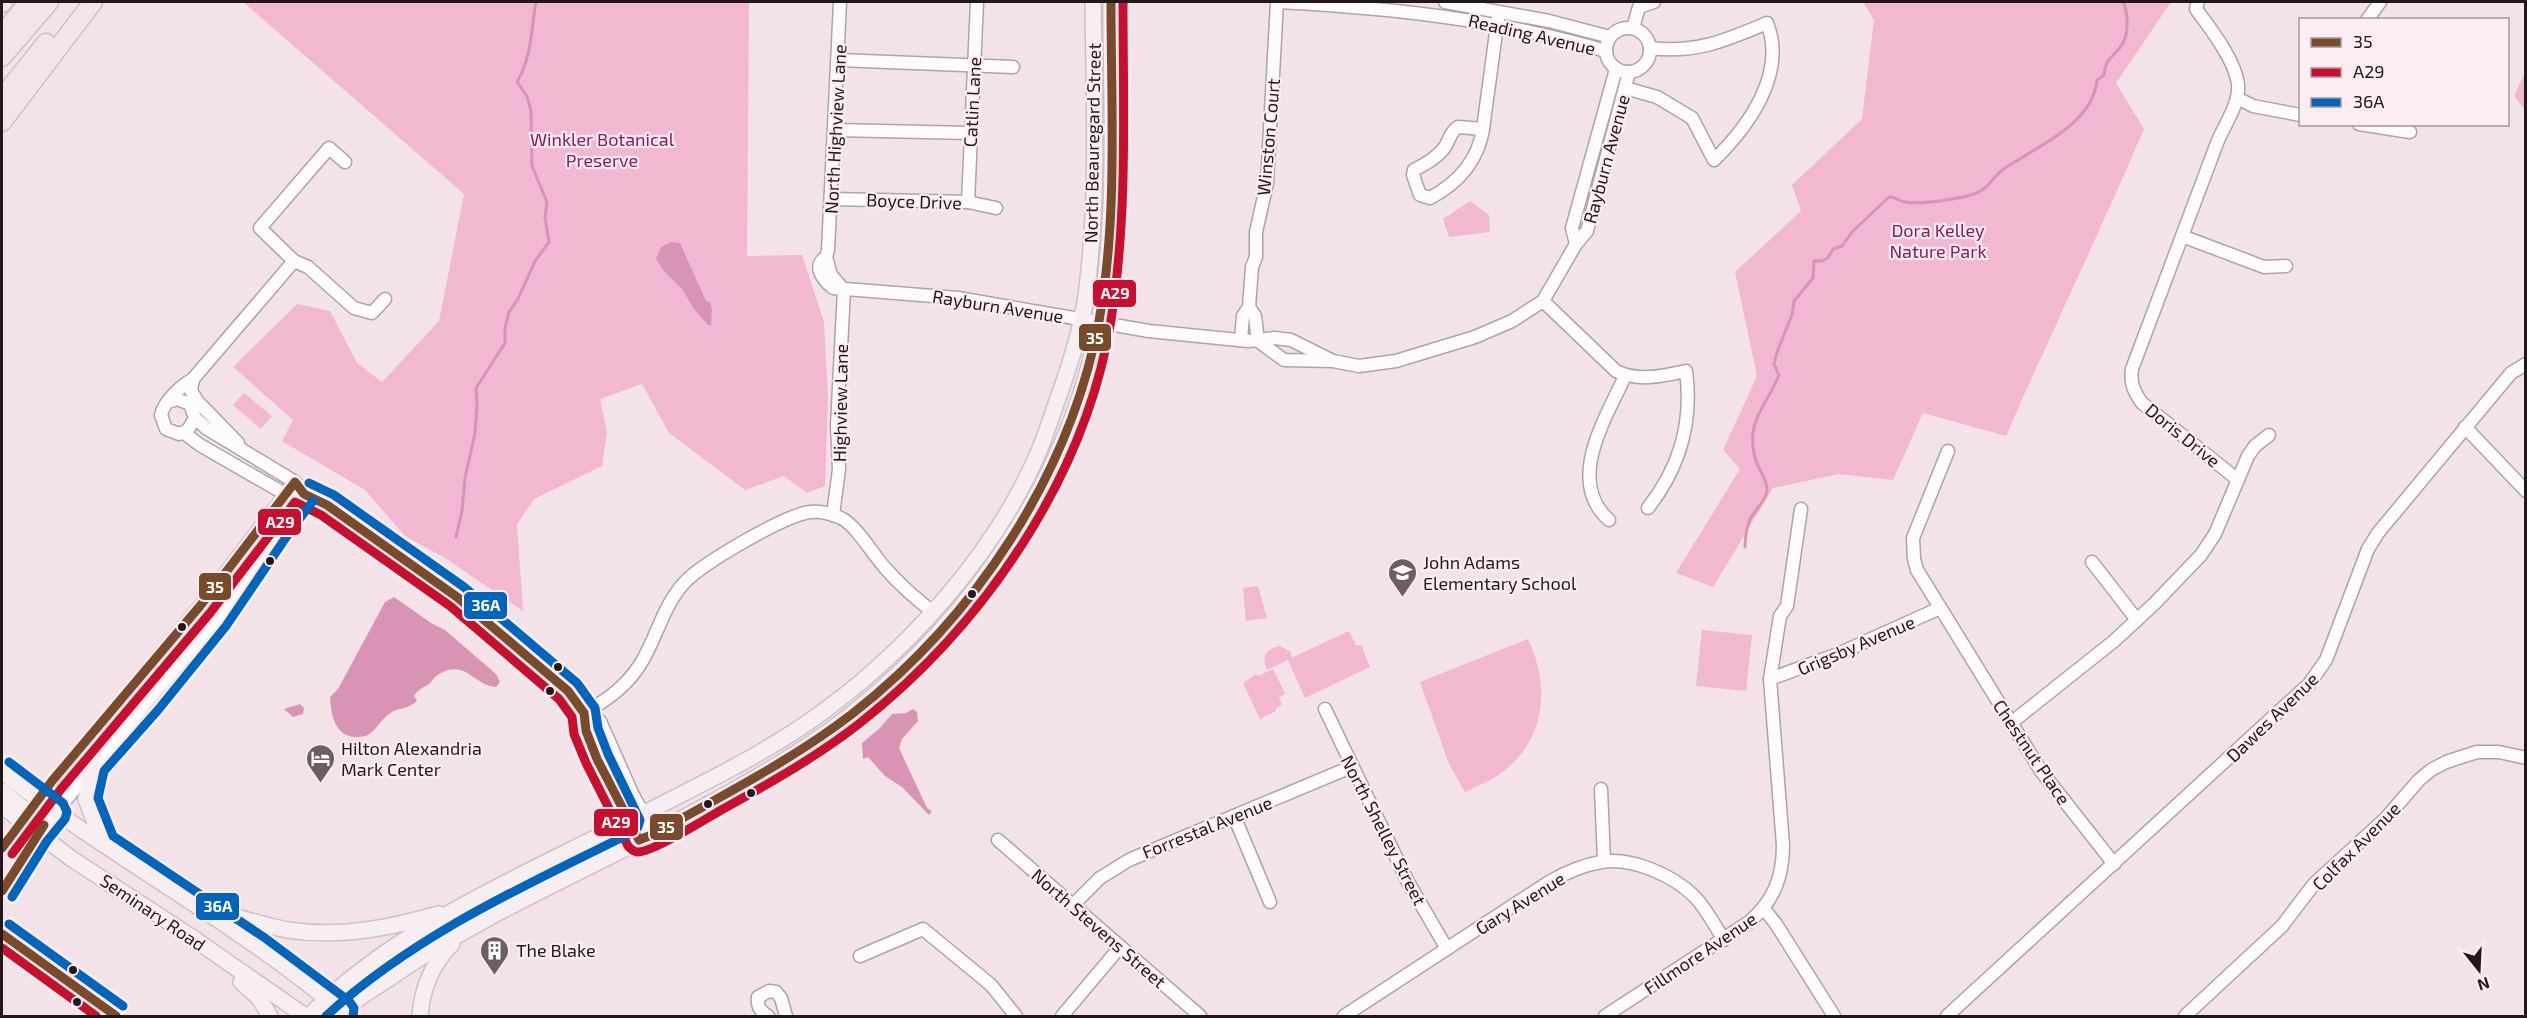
<svg xmlns="http://www.w3.org/2000/svg" width="2527" height="1018" viewBox="0 0 2527 1018" font-family="'Exo 2',sans-serif">
  <style>
    .green { fill: #f2b7d1 }
    .water { fill: #d994b3 }
    .lines { fill: none; stroke-linecap: round; stroke-linejoin: round }
    .stream { stroke: #d994b3; stroke-width: 3 }
    .minor-casing { stroke: #b0a2a8; stroke-width: 15 }
    .major-casing { stroke: #cbc2c5; stroke-width: 18 }
    .highway-casing { stroke: #cbc2c5; stroke-width: 21 }
    .minor { stroke: #fdfbfc; stroke-width: 12 }
    .major { stroke: #f6eef1; stroke-width: 15 }
    .highway { stroke: #f1e5ea; stroke-width: 18 }
    .bus-1-casing { stroke: #fdedf3; stroke-width: 14 }
    .bus-2-casing { stroke: #fdedf3; stroke-width: 14 }
    .bus-3-casing { stroke: #fdedf3; stroke-width: 14 }
    .bus-1 { stroke: #7a4b2a; stroke-width: 9 }
    .bus-2 { stroke: #c8102e; stroke-width: 9 }
    .bus-3 { stroke: #0065bd; stroke-width: 9 }
    .bus-dot { fill: #24171c; stroke: #fdedf3; stroke-width: 2 }
    .labels { text-anchor: middle; dominant-baseline: central; stroke-width: 4.5; stroke-linejoin: round; paint-order: stroke }
    .street-label { font-size: 18px; fill: #24171c; stroke: #fdedf3 }
    .park-label { font-size: 18px; fill: #891b58; stroke: #fdedf3 }
    .poi-label { font-size: 18px; fill: #24171c; stroke: #fdedf3; text-anchor: start }
    .line-badge { stroke: #fdedf3; stroke-width: 2 }
    .badge-label { font-size: 16px; text-anchor: middle; font-weight: bold; fill: #fff }
  </style>
  <rect width="100%" height="100%" fill="#f4e2e9"/>
  <g class="green">
    <polygon points="243,2 749,2 747,256 802,255 824,322 828,397 825,486 807,493 784,476 745,490 669,433 642,384 600,399 607,432 602,466 534,499 517,524 523,611 445,558 405,536 365,490 282,441 293,420 233,367 297,304 330,311 357,363 382,382 439,321 464,194"/>
    <path d="M1863,2H2171L2116,83L2144,129C2100,232 2051,333 2006,436L1923,413L1893,480L1839,474L1773,488L1713,587L1676,573L1740,469L1723,450L1757,376L1735,272L1801,211L1792,185L1862,119L1874,20Z"/>
    <polygon points="2525,73 2525,110 2514,96"/>
    <polygon points="1470,201 1489,215 1490,232 1449,237 1443,219"/>
    <polygon points="244,393 272,416 261,429 233,405"/>
    <polygon points="1258,586 1267,618 1246,621 1243,588"/>
    <polygon points="1702,630 1752,635 1746,691 1696,686"/>
    <path d="M1349,631L1356,645H1361L1370,667L1305,698L1288,660L1267,670C1261,656 1266,649 1280,646L1291,652V658Z"/>
    <path d="M1528,639C1552,690 1545,745 1494,778C1485,783 1475,787 1465,792L1449,764L1420,682Z"/>
    <polygon points="1273,669 1285,694 1279,697 1282,705 1276,708 1276,711 1260,719 1243,683 1256,674 1258,676"/>
  </g>
  <g class="water">
    <polygon points="671,242 680,243 706,301 710,302 712,309 711,325 708,325 694,309 682,289 664,271 656,259 661,247"/>
    <path d="M394,597L431,623L445,630L496,674L500,682L496,687C472,685 467,659 439,674C435,676 432,681 429,684C423,688 418,689 414,696L417,701C407,710 401,707 392,712C382,718 377,729 368,735C364,737 358,737 354,737C334,735 331,713 330,697L338,689L385,602Z"/>
    <polygon points="300,704 304,708 303,714 293,717 284,709"/>
    <polygon points="913,709 917,712 918,721 902,739 899,748 927,808 932,811 929,815 902,787 885,776 868,757 863,759 862,743 880,728 892,714 906,713"/>
  </g>
  <g class="lines">
    <g class="stream">
      <path d="M456,537L462,511L465,478L475,433L477,406L476,388L505,343V328L509,312L518,299L535,261L549,242L545,217L547,202L532,166L531,111L527,96L517,82C532,57 531,29 536,2"/>
      <path d="M1745,547C1745,538 1747,527 1750,519C1755,510 1765,502 1767,491C1768,480 1759,471 1756,461C1744,421 1766,408 1779,375L1774,364L1777,352L1792,315L1794,301L1813,278L1814,261H1822L1828,258L1833,249L1842,246L1852,232L1889,197C1897,197 1898,201 1905,202C1921,205 1958,199 1974,194C1988,190 1993,176 2005,168C2038,146 2093,124 2097,80L2104,75C2106,55 2115,58 2123,43C2129,32 2128,12 2123,2"/>
    </g>
    <defs>
      <g id="minor">
        <path d="M840,2L828,250L826,257C812,266 823,280 833,288L958,298L1149,331L1248,341L1274,338L1291,340L1333,361"/>
        <path d="M1278,2C1391,8 1497,19 1606,51"/>
        <polyline points="1445,2 1549,21 1610,37"/>
        <path d="M2198,2L2196,9C2210,28 2235,60 2238,84C2240,104 2224,125 2217,143C2189,219 2160,294 2132,369C2130,383 2134,392 2142,403L2238,480"/>
        <polyline points="2367,20 2380,2"/>
        <circle cx="1628" cy="50" r="22"/>
        <polyline points="1633,28 1639,7 1654,2"/>
        <polyline points="839,60 1013,67"/>
        <path d="M1625,88L1657,97L1692,118L1714,160C1749,126 1787,73 1767,23C1727,40 1695,54 1650,48"/>
        <polyline points="2237,98 2253,106 2300,115"/>
        <polyline points="2359,124 2410,132"/>
        <path d="M1458,127L1483,129C1478,161 1458,183 1430,198L1420,195L1413,175L1414,170C1425,164 1437,158 1445,147C1450,139 1450,132 1458,127Z"/>
        <polyline points="1483,129 1498,18"/>
        <polyline points="835,130 970,133"/>
        <polyline points="832,199 968,202 996,208"/>
        <polyline points="968,202 977,2"/>
        <polyline points="2182,236 2264,267 2286,266"/>
        <polyline points="1576,244 1572,228 1616,69"/>
        <polyline points="826,257 831,275 843,289"/>
        <polyline points="294,261 308,267 354,308 372,313 385,299"/>
        <path d="M1543,301L1616,371C1638,382 1663,376 1686,371C1693,423 1680,467 1648,508"/>
        <polyline points="1249,307 1255,316 1258,341"/>
        <polyline points="1241,340 1243,316 1249,307 1252,267 1256,257 1256,232 1267,183 1277,2"/>
        <polyline points="1258,341 1284,360 1333,361 1359,366 1396,361 1475,337 1512,321 1543,301 1576,244 1587,231 1629,72"/>
        <polyline points="193,379 191,391 198,402 238,443"/>
        <path d="M168,402L177,399L190,404L195,418L188,430L179,434L166,429L161,415C164,401 181,386 193,379L294,261L260,228L329,148L345,162"/>
        <polyline points="195,418 206,428 295,482 299,486"/>
        <polyline points="2465,427 2526,491"/>
        <polyline points="184,433 200,445 285,494 304,494 327,505 457,597 568,691 584,713 586,731 597,759 639,840"/>
        <polyline points="1948,451 1913,538 1914,559 1917,570 2041,771 2114,864"/>
        <polyline points="833,515 839,469 837,426 844,290"/>
        <path d="M1609,520C1565,481 1606,418 1625,376"/>
        <polyline points="2092,562 2137,620"/>
        <polyline points="1770,679 1838,654 1940,608"/>
        <polyline points="1325,709 1408,882 1447,949"/>
        <path d="M584,713C607,700 627,686 641,663C657,637 663,606 684,583C701,564 785,515 810,512C820,511 832,514 841,518C857,526 873,555 886,569C900,585 916,599 933,612"/>
        <polyline points="584,713 600,721 632,793 654,834"/>
        <polyline points="2011,723 2114,641 2154,604 2201,555 2215,534 2248,456 2255,446 2269,435"/>
        <polyline points="1601,789 1604,861"/>
        <polyline points="1234,816 1270,902"/>
        <polyline points="23,819 200,606 295,482"/>
        <polyline points="50,819 217,618 281,523 304,494"/>
        <polyline points="998,840 1200,1016"/>
        <polyline points="1073,905 1100,878 1129,860 1351,767"/>
        <polyline points="1764,909 1776,924 1834,1016"/>
        <polyline points="860,956 923,929 991,985 1016,1016"/>
        <path d="M768,1016C760,1011 757,1007 758,997L769,991L776,992L781,998L786,1016"/>
        <polyline points="1062,1016 1120,947"/>
        <path d="M1344,1016L1549,882C1565,873 1583,865 1601,862C1632,857 1673,875 1695,897C1707,910 1715,926 1724,940"/>
        <path d="M1605,1016L1749,922C1774,901 1783,877 1783,845L1770,679L1780,616L1787,606L1801,509"/>
        <polyline points="1947,1016 2309,684 2326,660 2368,549 2378,533 2511,373 2526,364"/>
        <polyline points="2185,1016 2282,926 2314,884 2386,818 2419,780 2431,770 2446,762 2477,752 2499,752 2526,758"/>
      </g>
      <g id="major">
        <polyline points="93,765 86,799 103,844"/>
        <path d="M2,772C108,855 229,918 333,1004"/>
        <polyline points="2,791 44,825"/>
        <polyline points="2,806 72,859 187,934 305,1016"/>
        <path d="M207,908C234,916 261,925 288,930C339,938 390,928 439,914"/>
        <polyline points="241,982 259,998 270,1016"/>
        <path d="M309,1016C396,928 516,879 625,823C687,791 752,761 810,721C903,656 994,557 1039,451C1046,434 1052,415 1058,398C1070,365 1081,331 1086,296C1099,199 1094,100 1093,2"/>
        <path d="M336,1016C351,1002 370,991 387,980C472,920 566,880 657,832C721,798 798,757 854,712C973,617 1071,475 1099,323C1118,218 1111,108 1111,2"/>
        <path d="M420,1016C422,988 432,964 452,944"/>
      </g>
      <g id="highway">
        <polyline points="2,3 3,2"/>
        <polyline points="2,34 29,2"/>
        <polyline points="2,57 49,2"/>
        <polyline points="2,98 46,43"/>
        <polyline points="2,122 93,2"/>
      </g>
    </defs>
    <use href="#minor" class="minor-casing"/>
    <use href="#major" class="major-casing"/>
    <use href="#highway" class="highway-casing"/>
    <use href="#minor" class="minor"/>
    <use href="#major" class="major"/>
    <use href="#highway" class="highway"/>
    <defs>
      <g id="bus-1">
        <path d="M2,848L52,781L200,606L295,482L304,494L327,505L457,597L568,691L584,713L586,731L597,759L639,840L654,834C721,796 791,761 852,714C975,618 1070,475 1099,321C1118,217 1111,107 1111,2"/>
        <polyline points="2,891 44,825"/>
        <polyline points="2,934 116,1016"/>
      </g>
      <g id="bus-2">
        <path d="M12,854L61,789L210,613L295,502L321,515L450,606L559,699L572,717L574,734L586,763L628,846C631,849 632,851 637,852C650,854 709,817 723,809C770,783 818,756 860,723C984,625 1086,477 1111,320C1128,215 1123,108 1123,2"/>
        <polyline points="2,948 96,1016"/>
      </g>
      <g id="bus-3">
        <path d="M309,483L334,495L464,587L577,683L595,708L598,728L608,754L640,820L638,827L633,832C526,885 416,934 326,1016"/>
        <polyline points="313,501 291,530 226,626 158,710 104,771 98,798 113,836 265,938 349,1001 354,1008 353,1016"/>
        <polyline points="9,762 63,803 67,812 65,819 47,841 12,897"/>
        <polyline points="9,924 123,1006"/>
      </g>
    </defs>
    <use href="#bus-1" class="bus-1-casing"/>
    <use href="#bus-2" class="bus-2-casing"/>
    <use href="#bus-3" class="bus-3-casing"/>
    <use href="#bus-1" class="bus-1"/>
    <use href="#bus-2" class="bus-2"/>
    <use href="#bus-3" class="bus-3"/>
  </g>
  <defs>
    <symbol id="school-pin" viewBox="-11 -11 22 30"><path d="M0 17L-7.5 6A9.5 9.5 0 1 1 7.5 6Z" fill="#6d5e64" stroke="#fdedf3"/><path d="M0-5L7-2L0 1L-7-2ZM-4 1L0 2.5L4 1V4Q0 6-4 4Z" fill="#fff"/></symbol>
    <symbol id="hotel-pin" viewBox="-11 -11 22 30"><path d="M0 17L-7.5 6A9.5 9.5 0 1 1 7.5 6Z" fill="#6d5e64" stroke="#fdedf3"/><path d="M-6-4.5h1.5V1H6V5H4.5V3h-9V5H-6ZM-4 0a1.8 1.8 0 1 1 3.6 0ZM.5 0V-2.5h3Q6-2.5 6 0Z" fill="#fff"/></symbol>
    <symbol id="building-pin" viewBox="-11 -11 22 30"><path d="M0 17L-7.5 6A9.5 9.5 0 1 1 7.5 6Z" fill="#6d5e64" stroke="#fdedf3"/><path d="M-4-6H4V6H1V3H-1V6H-4ZM-2.5-4.3h1.7v1.8h-1.7ZM.8-4.3h1.7v1.8H.8ZM-2.5-1h1.7V.8h-1.7ZM.8-1h1.7V.8H.8Z" fill="#fff"/></symbol>
  </defs>
  <g fill-rule="evenodd">
    <use href="#school-pin" x="1386" y="556" width="33" height="45"/>
    <use href="#hotel-pin" x="304" y="742" width="33" height="45"/>
    <use href="#building-pin" x="478" y="934" width="33" height="45"/>
  </g>
  <g class="bus-dot">
    <circle cx="270" cy="561" r="5"/>
    <circle cx="972" cy="594" r="5"/>
    <circle cx="182" cy="627" r="5"/>
    <circle cx="558" cy="667" r="5"/>
    <circle cx="550" cy="691" r="5"/>
    <circle cx="751" cy="793" r="5"/>
    <circle cx="708" cy="804" r="5"/>
    <circle cx="73" cy="970" r="5"/>
    <circle cx="77" cy="1002" r="5"/>
  </g>
  <g class="labels">
    <g class="street-label">
      <text transform="translate(1532 34) rotate(13)">Reading Avenue</text>
      <text transform="translate(972 102) rotate(-87)">Catlin Lane</text>
      <text transform="translate(835 129) rotate(-87)">North Highview Lane</text>
      <text transform="translate(1268 137) rotate(-85)">Winston Court</text>
      <text transform="translate(1092 143) rotate(-89)">North Beauregard Street</text>
      <text transform="translate(1606 159) rotate(-75)">Rayburn Avenue</text>
      <text transform="translate(914 201) rotate(2)">Boyce Drive</text>
      <text transform="translate(998 306) rotate(9)">Rayburn Avenue</text>
      <text transform="translate(840 403) rotate(-89)">Highview Lane</text>
      <text transform="translate(2183 435) rotate(39)">Doris Drive</text>
      <text transform="translate(1856 645) rotate(-23)">Grigsby Avenue</text>
      <text transform="translate(2272 717) rotate(-44)">Dawes Avenue</text>
      <text transform="translate(2032 752) rotate(56)">Chestnut Place</text>
      <text transform="translate(1207 827) rotate(-22)">Forrestal Avenue</text>
      <text transform="translate(1384 830) rotate(63)">North Shelley Street</text>
      <text transform="translate(2356 846) rotate(-45)">Colfax Avenue</text>
      <text transform="translate(1520 903) rotate(-32)">Gary Avenue</text>
      <text transform="translate(153 912) rotate(34)">Seminary Road</text>
      <text transform="translate(1099 928) rotate(41)">North Stevens Street</text>
      <text transform="translate(1700 953) rotate(-34)">Fillmore Avenue</text>
    </g>
    <g class="park-label">
      <text x="602" y="139">Winkler Botanical<tspan x="602" dy="21">Preserve</tspan></text>
      <text x="1938" y="230">Dora Kelley<tspan x="1938" dy="21">Nature Park</tspan></text>
    </g>
    <g class="poi-label">
      <text x="1423" y="562">John Adams<tspan x="1423" dy="21">Elementary School</tspan></text>
      <text x="341" y="748">Hilton Alexandria<tspan x="341" dy="21">Mark Center</tspan></text>
      <text x="516" y="950">The Blake</text>
    </g>
  </g>
  <g class="line-badge">
    <rect x="1092" y="279" width="45" height="29" rx="6" fill="#c8102e"/>
    <rect x="1078" y="323" width="34" height="29" rx="6" fill="#7a4b2a"/>
    <rect x="257" y="508" width="45" height="28" rx="6" fill="#c8102e"/>
    <rect x="198" y="572" width="34" height="29" rx="6" fill="#7a4b2a"/>
    <rect x="463" y="591" width="45" height="29" rx="6" fill="#0065bd"/>
    <rect x="593" y="808" width="46" height="29" rx="6" fill="#c8102e"/>
    <rect x="649" y="813" width="35" height="28" rx="6" fill="#7a4b2a"/>
    <rect x="195" y="892" width="45" height="29" rx="6" fill="#0065bd"/>
  </g>
  <g class="badge-label">
    <text x="1115" y="299">A29</text>
    <text x="1095" y="344">35</text>
    <text x="280" y="528">A29</text>
    <text x="215" y="593">35</text>
    <text x="486" y="611">36A</text>
    <text x="616" y="828">A29</text>
    <text x="666" y="833">35</text>
    <text x="218" y="912">36A</text>
  </g>
  <rect width="2527" height="1018" fill="none" stroke="#24171c" stroke-width="6"/>
  <rect x="2299" y="18" width="210" height="108" fill="#fdedf3" stroke="#a6979d" stroke-width="1.5"/>
  <rect x="2311" y="38" width="30" height="9" fill="#7a4b2a" stroke="#a6979d" stroke-width="1.5"/>
  <text x="2353" y="48" font-size="18" fill="#24171c">35</text>
  <rect x="2311" y="68" width="30" height="9" fill="#c8102e" stroke="#a6979d" stroke-width="1.5"/>
  <text x="2353" y="78" font-size="18" fill="#24171c">A29</text>
  <rect x="2311" y="98" width="30" height="9" fill="#0065bd" stroke="#a6979d" stroke-width="1.5"/>
  <text x="2353" y="108" font-size="18" fill="#24171c">36A</text>
  <g transform="translate(2479 970) rotate(162)" stroke="#fdedf3" stroke-width="4.5" paint-order="stroke">
  <path d="M0-4.5L10 22L0 15L-10 22Z" fill="#24171c"/>
  <text y="-9" font-size="16" font-weight="bold" text-anchor="middle" fill="#24171c">N</text>
  </g>
</svg>
